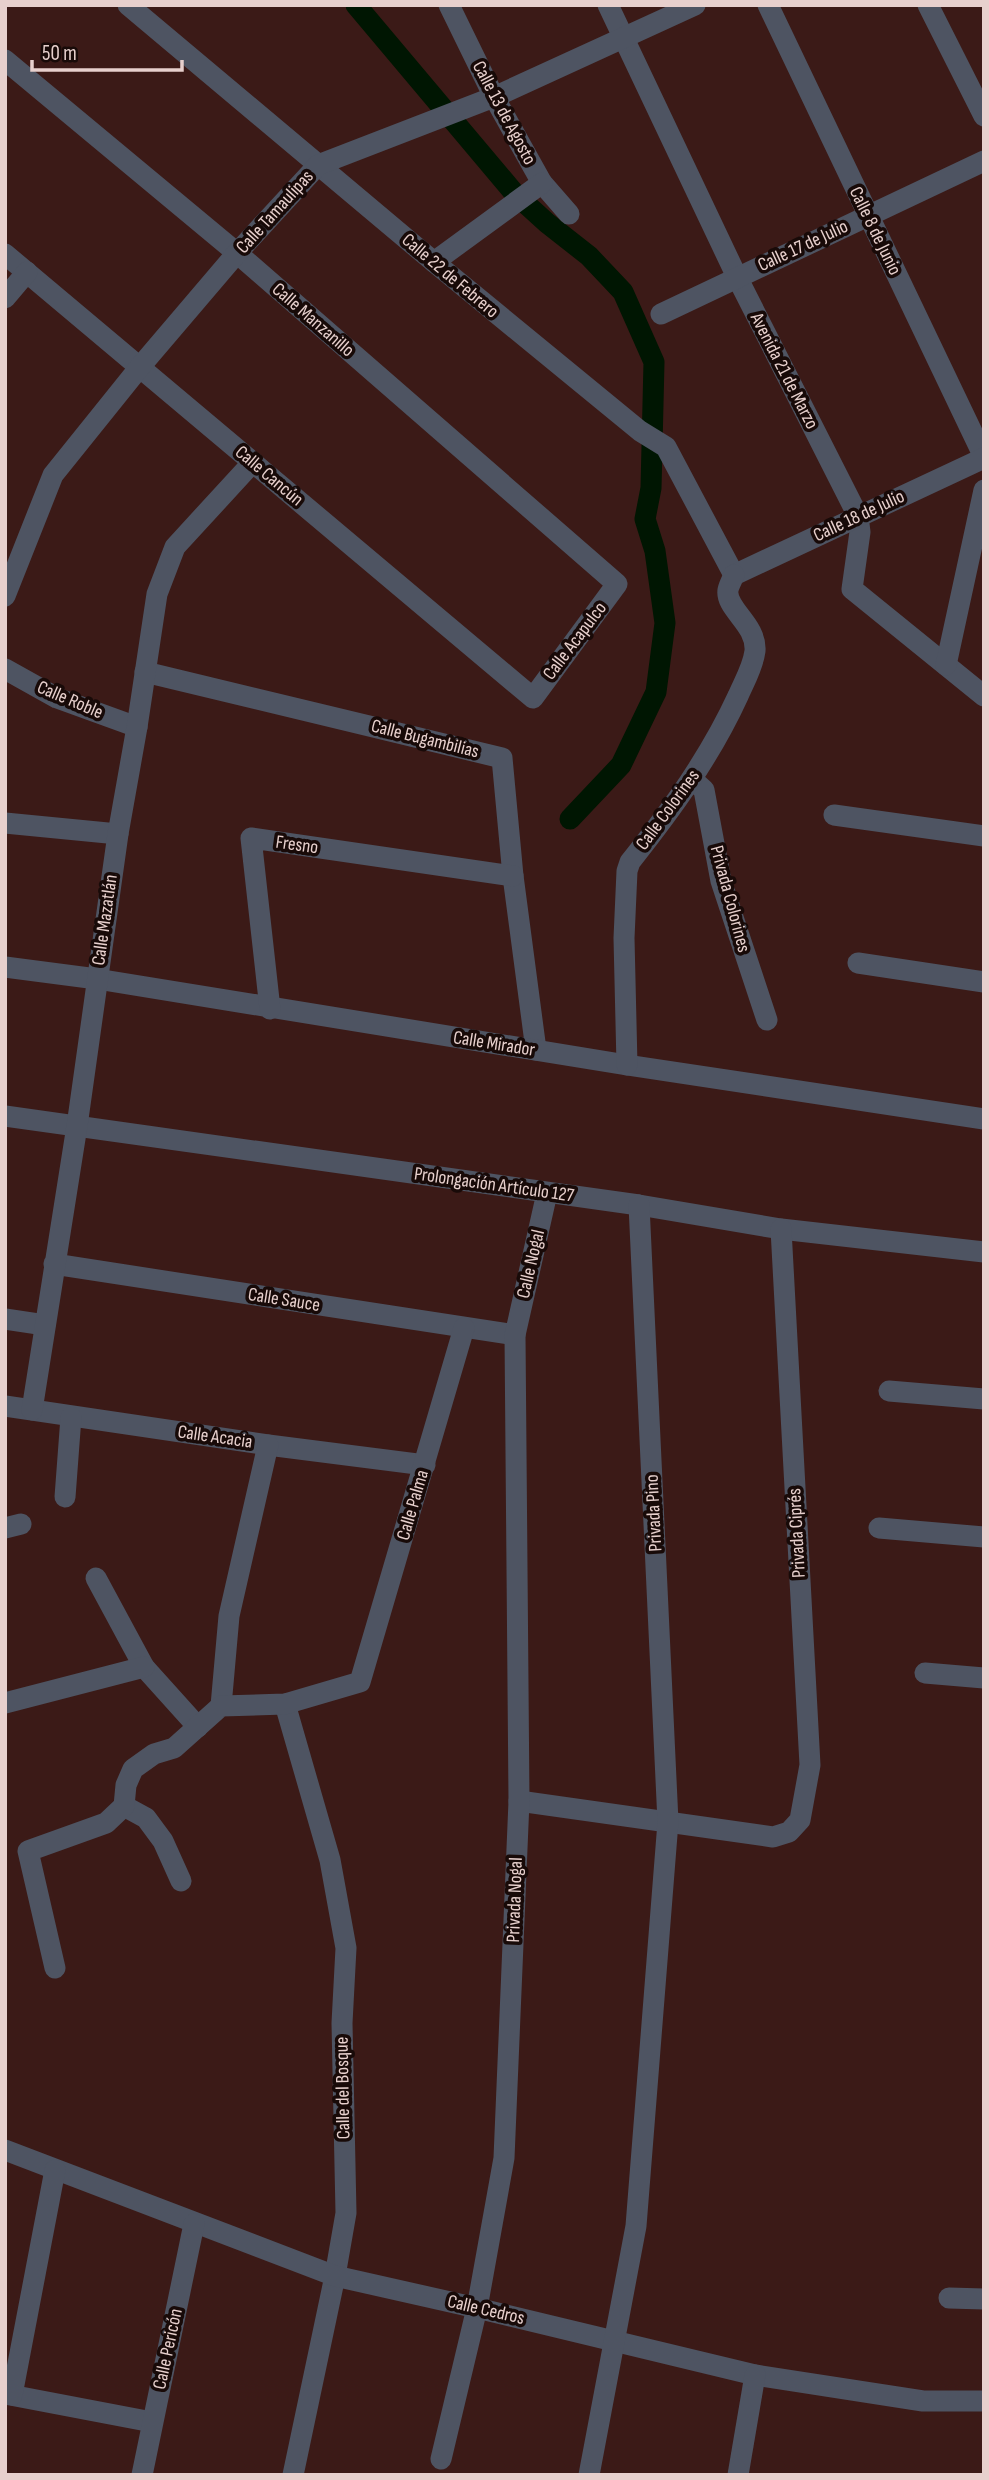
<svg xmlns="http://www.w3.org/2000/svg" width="989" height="2480" viewBox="0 0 989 2480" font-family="'Sofia Sans Condensed',sans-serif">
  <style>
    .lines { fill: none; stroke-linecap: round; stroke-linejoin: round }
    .canal { stroke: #001602; stroke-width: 21 }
    .street { stroke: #4e5462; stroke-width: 21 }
    .labels { text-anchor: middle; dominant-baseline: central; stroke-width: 7; stroke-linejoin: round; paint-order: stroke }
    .street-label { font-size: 19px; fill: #e7d0cd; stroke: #180a08 }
  </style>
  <rect width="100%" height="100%" fill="#3b1a17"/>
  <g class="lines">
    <polyline class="canal" points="356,5 515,194 547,223 589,256 623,292 654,362 651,488 645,519 655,551 665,623 656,692 621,765 570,819"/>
    <g class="street">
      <polyline points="128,5 434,262 640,431 666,447 734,575"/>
      <polyline points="449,5 494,97 542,183 569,214"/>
      <polyline points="608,5 737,277 858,516 860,532 852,589 984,696"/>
      <polyline points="768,5 984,457"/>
      <polyline points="928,5 984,116"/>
      <polyline points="5,60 237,253 617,584 533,698 5,254"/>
      <polyline points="434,262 542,183"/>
      <polyline points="5,298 27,272"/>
      <polyline points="661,314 984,161"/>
      <polyline points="734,575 984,458"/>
      <polyline points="5,596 53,475 139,368 237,253 318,165 494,97 695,5"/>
      <polyline points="946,665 984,490"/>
      <polyline points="5,669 57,698 137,727"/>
      <polyline points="145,672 502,758 513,876 536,1050"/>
      <polyline points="693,780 704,790 721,881 767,1020"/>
      <polyline points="834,815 984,836"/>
      <polyline points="5,823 118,834"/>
      <polyline points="858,963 984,982"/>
      <polyline points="5,967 97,979 627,1065 984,1119"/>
      <polyline points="270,1009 251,838 513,876"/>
      <path d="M627,1065L624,938L627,871L630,862C672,809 710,757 738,696C744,682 753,667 755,651C757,624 725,609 728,590C729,585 732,580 734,575"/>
      <polyline points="5,1116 639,1205 781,1229 984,1252"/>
      <polyline points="54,1264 515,1335"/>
      <polyline points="5,1319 45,1325"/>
      <polyline points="889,1391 984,1399"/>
      <polyline points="5,1406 268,1445 425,1465"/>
      <polyline points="32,1410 77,1126 118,834 137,727 157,594 175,547 253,462"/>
      <polyline points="65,1497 71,1417"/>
      <polyline points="5,1528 21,1524"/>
      <polyline points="879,1528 984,1537"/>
      <polyline points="96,1578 144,1667 198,1727"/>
      <polyline points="925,1673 984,1678"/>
      <polyline points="5,1703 144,1667"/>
      <polyline points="285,1704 330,1860 346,1948 342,2023 346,2213 335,2276 293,2475"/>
      <polyline points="221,1706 229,1616 268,1445"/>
      <polyline points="519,1801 773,1837 789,1832 800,1820 810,1765 781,1229"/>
      <polyline points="124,1806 146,1818 163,1841 181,1881"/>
      <polyline points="55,1968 28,1851 106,1823 124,1806 126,1785 133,1769 154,1754 174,1748 221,1706 285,1704 360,1682 464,1328"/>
      <polyline points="5,2150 335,2276 477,2308 755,2375 923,2401 984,2401"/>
      <polyline points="949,2298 984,2299"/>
      <polyline points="5,2394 152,2422"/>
      <polyline points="12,2395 55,2170"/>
      <polyline points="441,2459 477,2308 504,2158 519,1801 515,1335 547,1193"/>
      <polyline points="142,2475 194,2224"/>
      <polyline points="589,2475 636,2226 668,1822 639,1205"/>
      <polyline points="738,2475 755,2375"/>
    </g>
  </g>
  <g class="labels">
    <g class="street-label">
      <text transform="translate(504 113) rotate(62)">Calle 13 de Agosto</text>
      <text transform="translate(275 212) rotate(-48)">Calle Tamaulipas</text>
      <text transform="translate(875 231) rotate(64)">Calle 8 de Junio</text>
      <text transform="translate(803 246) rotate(-25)">Calle 17 de Julio</text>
      <text transform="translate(450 276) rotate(40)">Calle 22 de Febrero</text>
      <text transform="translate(313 320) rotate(41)">Calle Manzanillo</text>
      <text transform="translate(784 371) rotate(63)">Avenida 21 de Marzo</text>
      <text transform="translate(269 476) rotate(40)">Calle Cancún</text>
      <text transform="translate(859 516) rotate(-25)">Calle 18 de Julio</text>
      <text transform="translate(575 641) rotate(-53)">Calle Acapulco</text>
      <text transform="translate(70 700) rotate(23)">Calle Roble</text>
      <text transform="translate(425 739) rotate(14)">Calle Bugambilias</text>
      <text transform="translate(668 810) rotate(-54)">Calle Colorines</text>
      <text transform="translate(297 845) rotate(8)">Fresno</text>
      <text transform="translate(730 899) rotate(75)">Privada Colorines</text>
      <text transform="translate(105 920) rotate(-82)">Calle Mazatlán</text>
      <text transform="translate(494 1044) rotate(9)">Calle Mirador</text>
      <text transform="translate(494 1185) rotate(8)">Prolongación Artículo 127</text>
      <text transform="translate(531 1264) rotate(-77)">Calle Nogal</text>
      <text transform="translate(284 1300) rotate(9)">Calle Sauce</text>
      <text transform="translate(215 1437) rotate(8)">Calle Acacia</text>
      <text transform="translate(413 1505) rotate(-74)">Calle Palma</text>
      <text transform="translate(654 1513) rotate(-93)">Privada Pino</text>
      <text transform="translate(797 1533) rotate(-93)">Privada Ciprés</text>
      <text transform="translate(515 1900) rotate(-88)">Privada Nogal</text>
      <text transform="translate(343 2088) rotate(-91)">Calle del Bosque</text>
      <text transform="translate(486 2310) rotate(13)">Calle Cedros</text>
      <text transform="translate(168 2349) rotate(-78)">Calle Pericón</text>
    </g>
  </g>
  <rect width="989" height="2480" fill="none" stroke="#e7d0cd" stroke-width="14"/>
  <path d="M32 60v10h150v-10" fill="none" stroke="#e7d0cd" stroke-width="3.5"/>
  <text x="42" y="60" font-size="21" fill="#e7d0cd" stroke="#180a08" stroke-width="5" paint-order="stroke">50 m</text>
</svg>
